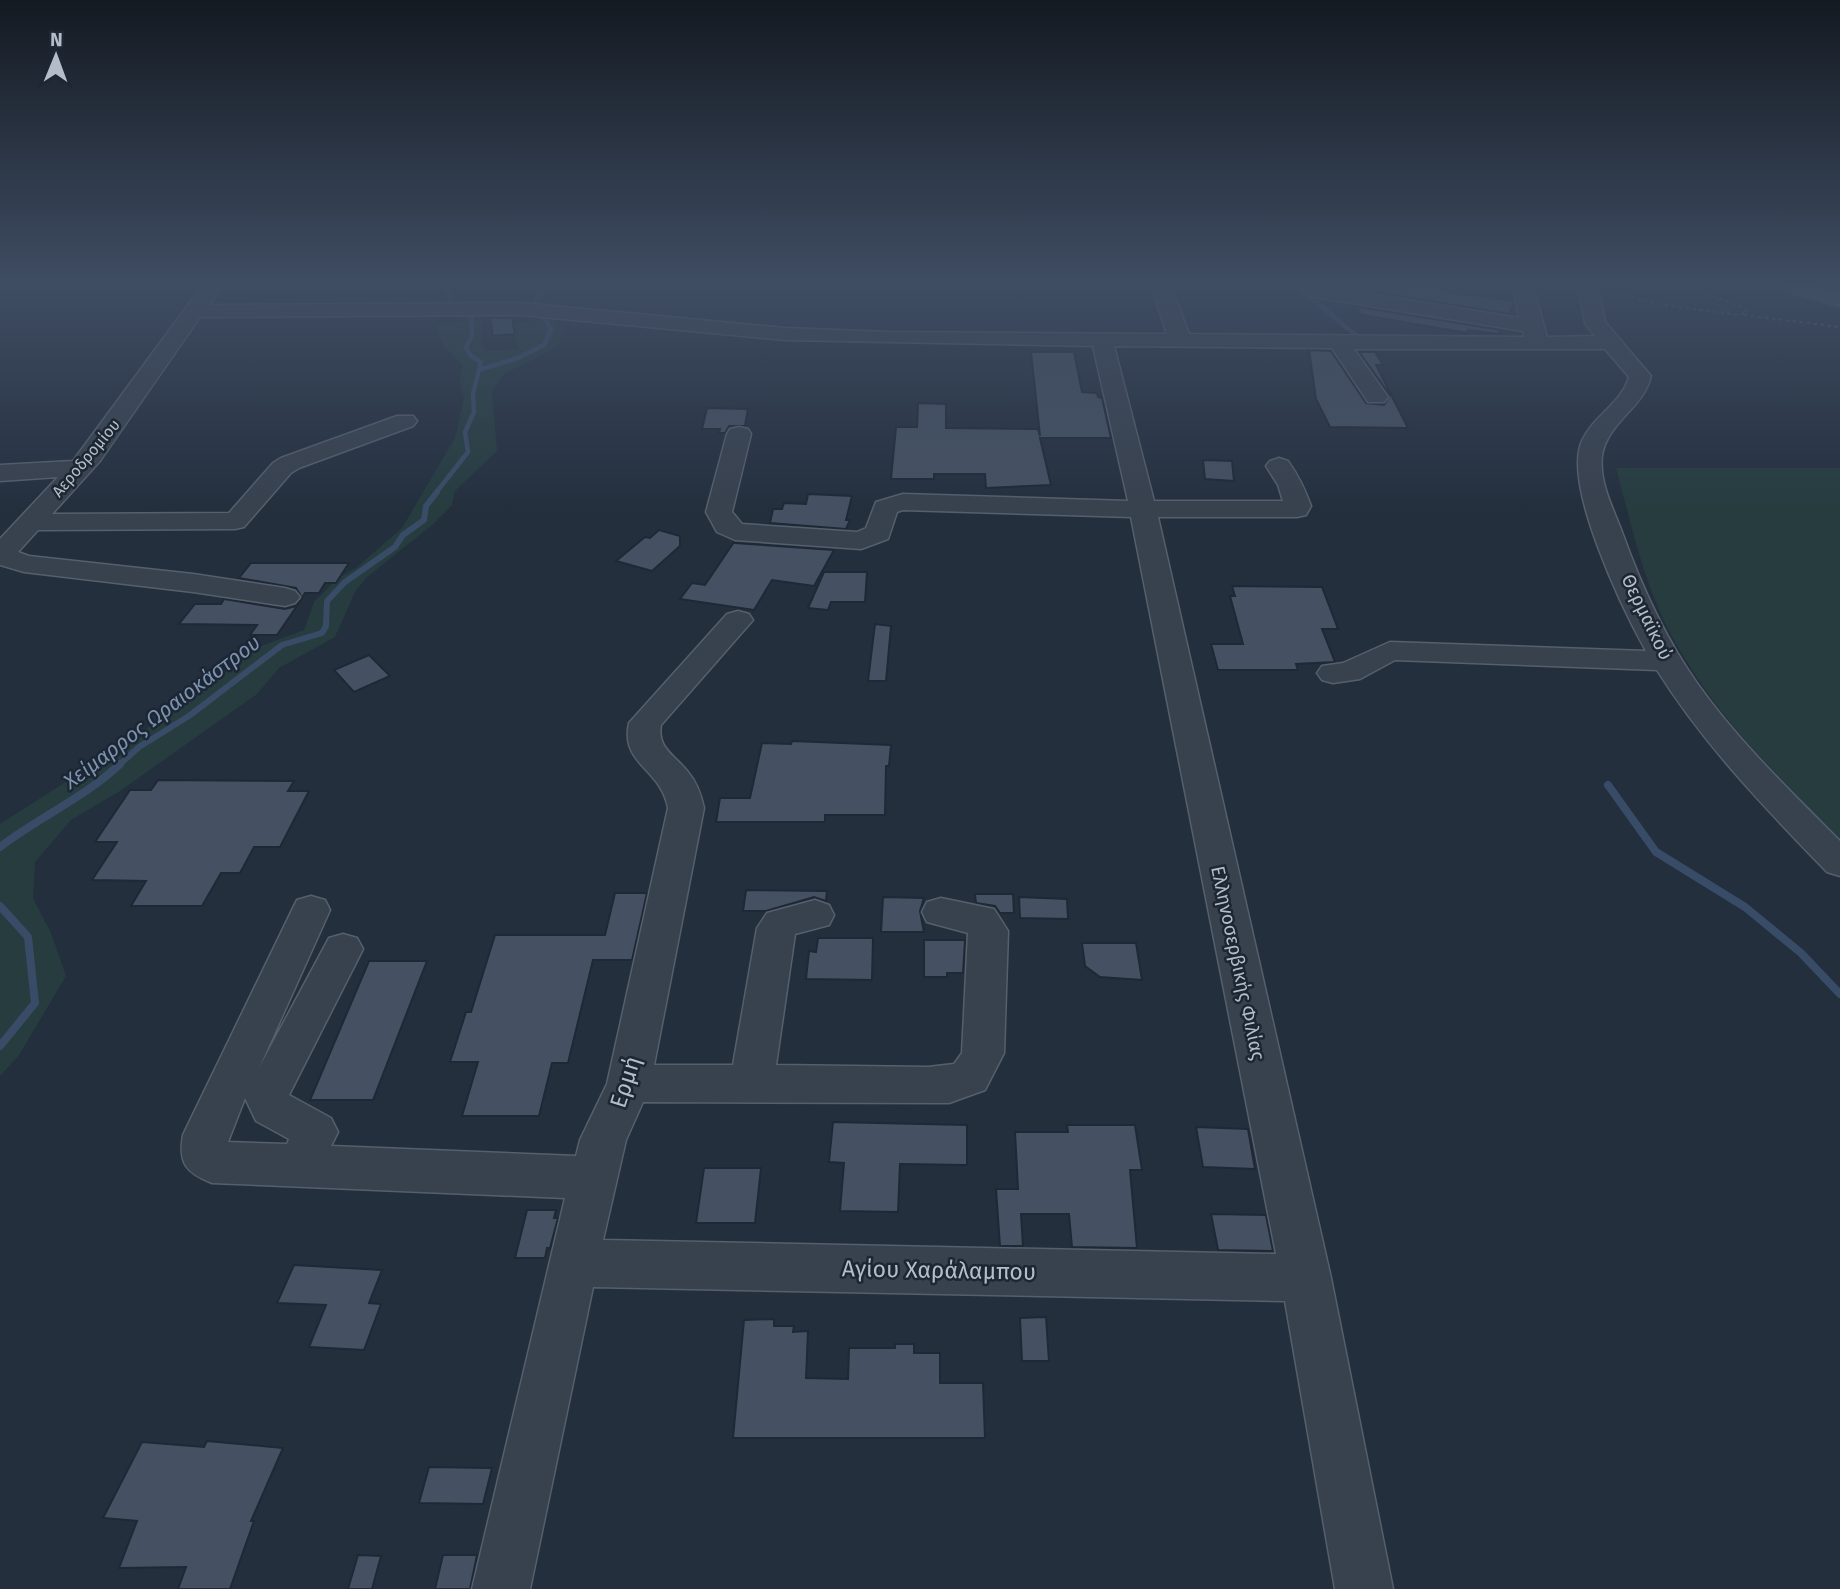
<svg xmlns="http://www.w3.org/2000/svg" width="1840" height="1589" viewBox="0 0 1840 1589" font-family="'Fira Sans',sans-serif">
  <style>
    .green { fill: #263c3f }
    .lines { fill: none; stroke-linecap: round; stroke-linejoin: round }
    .stream-far2 { stroke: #394c67; stroke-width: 4.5 }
    .stream-far1 { stroke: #394c67; stroke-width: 6 }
    .stream { stroke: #394c67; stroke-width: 8 }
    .building { fill: #455162; stroke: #1f2835; stroke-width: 2 }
    .minor-casing { stroke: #565f6c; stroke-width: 3 }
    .major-casing { stroke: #414a57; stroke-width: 3 }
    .path { stroke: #44595c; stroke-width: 2.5; stroke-dasharray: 3.5 3.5; stroke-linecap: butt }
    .minor { fill: #38414e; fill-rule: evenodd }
    .major { fill: #56606e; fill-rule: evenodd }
    .labels { text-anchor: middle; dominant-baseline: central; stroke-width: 5; stroke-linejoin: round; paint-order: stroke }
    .far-street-label { font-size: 16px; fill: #b4bcc9; stroke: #1d2633 }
    .street-label { font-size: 19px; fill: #b4bcc9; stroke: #1d2633 }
    .water-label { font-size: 21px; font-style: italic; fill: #7c92b1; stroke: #1d2633 }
    .near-street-label { font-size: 23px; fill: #b4bcc9; stroke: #1d2633 }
  </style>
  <rect width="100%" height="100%" fill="#242f3e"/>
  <g class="green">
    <polygon points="482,319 482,343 486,351 519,349 510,324 554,319 564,330 557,347 504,374 492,392 497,451 455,491 452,505 432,525 366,578 355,592 335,637 279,668 257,694 120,791 71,820 35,862 33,898 51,933 66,976 19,1055 0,1076 0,824 133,739 248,651 304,630 314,602 338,578 356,568 402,528 429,482 455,438 464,398 459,381 463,365 444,347 435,325"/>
    <path d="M1616,468H1840V839C1775,775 1708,708 1666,625C1642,576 1630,520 1616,468Z"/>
  </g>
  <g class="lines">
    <g class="stream-far2">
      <polyline points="1297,286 1358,337"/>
      <polyline points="479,370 518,358 544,345 551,330 536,303 540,288 545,286"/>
      <polyline points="435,494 468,452 465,432 474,412 473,394 481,362 471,356 466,348 472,335 471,316 451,302 446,286"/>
    </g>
    <polyline class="stream-far1" points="118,766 139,747 189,716 282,645 322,633 326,626 327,601 345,582 395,547 403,535 424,520 426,506 437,492"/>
    <g class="stream">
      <polyline points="1608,785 1656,852 1745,907 1801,953 1840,994"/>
      <path d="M0,847C39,817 84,798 120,764"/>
      <polyline points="0,906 28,937 35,1003 0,1046"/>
    </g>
  </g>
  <g class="building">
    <polygon points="1366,286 1444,286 1441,291 1513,301 1514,304 1509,314 1363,290"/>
    <polygon points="1352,306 1501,330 1499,334 1468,330 1467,333 1357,314 1359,310 1351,308"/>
    <polygon points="490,318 512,318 515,334 493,336"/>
    <polygon points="1309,350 1331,351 1366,403 1384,405 1390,395 1359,352 1375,352 1383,365 1376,365 1408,428 1330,427 1316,399"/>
    <polygon points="1031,352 1074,352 1082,392 1097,393 1098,397 1102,398 1111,438 1040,438 1051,485 986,488 985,474 934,474 934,479 891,479 896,427 917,427 918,403 946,404 946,428 1038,429 1040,436"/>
    <polygon points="707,408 748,409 745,426 729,426 725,433 719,433 720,429 702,429"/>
    <polygon points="1203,460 1232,461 1234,481 1205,479"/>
    <polygon points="808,494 852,496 846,520 850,520 846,529 770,523 773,509 782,509 784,503 806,504"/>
    <polygon points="659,530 680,536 680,546 652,571 616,561 645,537 650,538"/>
    <polygon points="734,542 735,543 834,550 814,586 772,580 754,610 680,599 692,583 705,585"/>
    <polygon points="251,563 349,563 336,583 325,583 319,593 305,593 302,598 296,588 239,578"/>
    <polygon points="824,572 867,572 865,602 831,602 828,610 808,608"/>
    <polygon points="1232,586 1322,587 1338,629 1322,629 1335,662 1296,664 1298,670 1218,670 1211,644 1243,644 1230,596 1235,596"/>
    <polygon points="224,599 285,609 296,606 301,600 277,635 250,635 257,625 179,624 195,604 221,604"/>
    <polygon points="875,624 891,626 886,681 868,681"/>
    <polygon points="369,655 390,676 354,692 334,670"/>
    <polygon points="792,741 891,745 889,766 886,766 885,815 825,815 825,822 716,822 720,798 750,798 762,743 791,744"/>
    <polygon points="158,780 294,781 288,791 309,791 280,847 254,847 240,873 221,873 202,906 131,906 146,881 92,880 117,842 95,842 130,790 151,790"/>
    <polygon points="746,890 827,891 826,901 814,897 766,911 743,911"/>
    <polygon points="615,893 647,893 632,960 593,960 568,1063 552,1063 539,1116 462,1116 478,1062 450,1062 466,1012 471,1012 495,935 605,935"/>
    <polygon points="975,894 1013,894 1014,913 1000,913 995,906 976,903"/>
    <polygon points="883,897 924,898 920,911 924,932 881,932"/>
    <polygon points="1019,897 1067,899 1068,919 1020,918"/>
    <polygon points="818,938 873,938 872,980 806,979 809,951 816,952"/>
    <polygon points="924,940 965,940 963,973 947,973 947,977 924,977"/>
    <polygon points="1082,943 1136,943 1142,980 1100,977 1085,966"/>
    <polygon points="369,961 427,961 373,1100 310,1100"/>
    <polygon points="833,1122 967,1125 967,1165 900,1164 898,1212 840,1211 844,1163 829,1162"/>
    <polygon points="1067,1125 1135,1125 1142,1170 1130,1170 1137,1248 1072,1247 1069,1214 1021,1214 1023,1246 1000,1246 996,1189 1018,1189 1015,1132 1068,1132"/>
    <polygon points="1196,1127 1248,1129 1255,1169 1203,1167"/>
    <polygon points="704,1168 761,1168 755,1223 696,1223"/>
    <polygon points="527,1210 556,1210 554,1218 558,1218 550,1248 547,1248 545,1258 515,1258"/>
    <polygon points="1211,1214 1266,1215 1273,1251 1218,1250"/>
    <polygon points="294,1265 382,1270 369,1303 381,1304 364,1350 309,1347 326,1305 277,1303"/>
    <polygon points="1046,1317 1049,1361 1022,1361 1020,1318"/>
    <polygon points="774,1319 774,1326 794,1326 793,1332 808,1331 806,1378 848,1379 849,1348 895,1348 895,1344 914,1344 914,1353 940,1353 940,1383 983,1383 985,1438 733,1438 744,1320"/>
    <polygon points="207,1441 283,1448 251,1521 254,1521 230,1589 178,1589 186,1567 119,1568 137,1521 103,1518 142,1442 204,1447"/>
    <polygon points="429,1467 492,1468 483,1504 419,1503"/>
    <polygon points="358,1555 381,1556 372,1589 348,1589"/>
    <polygon points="443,1555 477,1555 470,1589 435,1589"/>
  </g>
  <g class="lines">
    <defs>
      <path id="minor" d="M202,286H222L209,305L521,303L785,328L889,332L1167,334L1151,286H1171L1189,334L1525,337L1523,331L1314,297L1307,295L1304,291L1307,287L1320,286L1519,318L1513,286H1533L1547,337L1595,336L1585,323L1578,286H1598L1605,322L1651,376C1644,408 1607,422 1602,456C1599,482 1613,508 1622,532C1641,585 1665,638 1697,683C1738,741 1790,791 1840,841V876L1827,872C1766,809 1704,745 1657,670L1395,660L1360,679L1333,683L1322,680L1317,673L1322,666L1343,663L1390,642L1646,651C1623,610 1562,484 1582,441C1593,416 1622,403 1629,377L1605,349H1354L1388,397L1384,402H1368L1332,348L1114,346L1154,501H1283L1278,485L1266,466L1270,461L1279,458L1288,461C1298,475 1305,489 1311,506L1306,515L1297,517H1158L1331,1278L1393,1589H1335L1285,1301L593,1287L530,1589H472L565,1198L212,1183C186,1173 178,1163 183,1135L292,910L297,900L311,896L325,900L330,910L259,1068L329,938L343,934L357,938L363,949L289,1095L331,1118L338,1132L331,1146L576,1156L580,1140L607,1084L668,808C661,768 620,765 629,723L727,614L738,611L749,614L753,620L661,725C657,749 675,755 688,772C697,783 701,794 704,808L654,1065H733L757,928L767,913L815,900L829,905L834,915L829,925L795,934L776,1065L928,1067L954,1064L962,1053L968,933L927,922L922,912L927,902L941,898L994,909L1008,931L1004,1053L985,1090L949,1103L643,1102L626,1140L603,1240L1276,1254L1131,517L903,510L897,512L888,539L861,549L735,540L717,532L706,512L727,434L730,429L739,427L748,429L751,434L732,512L742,524L857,532L866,528L876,502L903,494L1128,501L1093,346L785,340L521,315L200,317L100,461L52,514L229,513L273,463L281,458L397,416H413L417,421L413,426L299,468L291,473L244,527L235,529L38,530L18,552L29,556L193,574L285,588L295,591L300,597L295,603L285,606L193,592L24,572L0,565V539L58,477L0,481V465L73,461ZM245,1098L256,1121L289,1139L287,1144L228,1142Z"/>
      <polygon id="major" points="1782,286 1816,286 1840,293 1840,307 1785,291"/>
    </defs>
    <use href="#minor" class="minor-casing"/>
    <use href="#major" class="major-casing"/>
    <g class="path">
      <polyline points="1610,293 1665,305 1740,315 1747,312 1744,308 1703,293 1706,286"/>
      <polyline points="1744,315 1840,327"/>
    </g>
    <use href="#minor" class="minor"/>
    <use href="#major" class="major"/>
  </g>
  <linearGradient id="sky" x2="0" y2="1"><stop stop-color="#141a22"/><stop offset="0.56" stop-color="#3f4d63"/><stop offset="1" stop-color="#3f4d63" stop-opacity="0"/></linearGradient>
  <rect width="1840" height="508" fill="url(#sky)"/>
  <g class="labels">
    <g class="far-street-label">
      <text transform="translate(86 458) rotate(-50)">Αεροδρομίου</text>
    </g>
    <g class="street-label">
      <text transform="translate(1647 617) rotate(64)">Θερμαϊκού</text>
      <text transform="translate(1238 963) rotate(78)">Ελληνοσερβικής Φιλίας</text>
    </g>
    <g class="water-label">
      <text transform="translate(162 712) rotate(-37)">Χείμαρρος Ωραιοκάστρου</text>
    </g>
    <g class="near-street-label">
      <text transform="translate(625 1082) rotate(-72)">Ερμή</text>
      <text transform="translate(939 1270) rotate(1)">Αγίου Χαράλαμπου</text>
    </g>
  </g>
  <g transform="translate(56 56) rotate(1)" stroke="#1d2633" stroke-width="5" paint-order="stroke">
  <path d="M0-5L12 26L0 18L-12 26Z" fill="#b4bcc9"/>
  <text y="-10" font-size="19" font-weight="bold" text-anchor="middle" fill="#b4bcc9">N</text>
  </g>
</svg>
